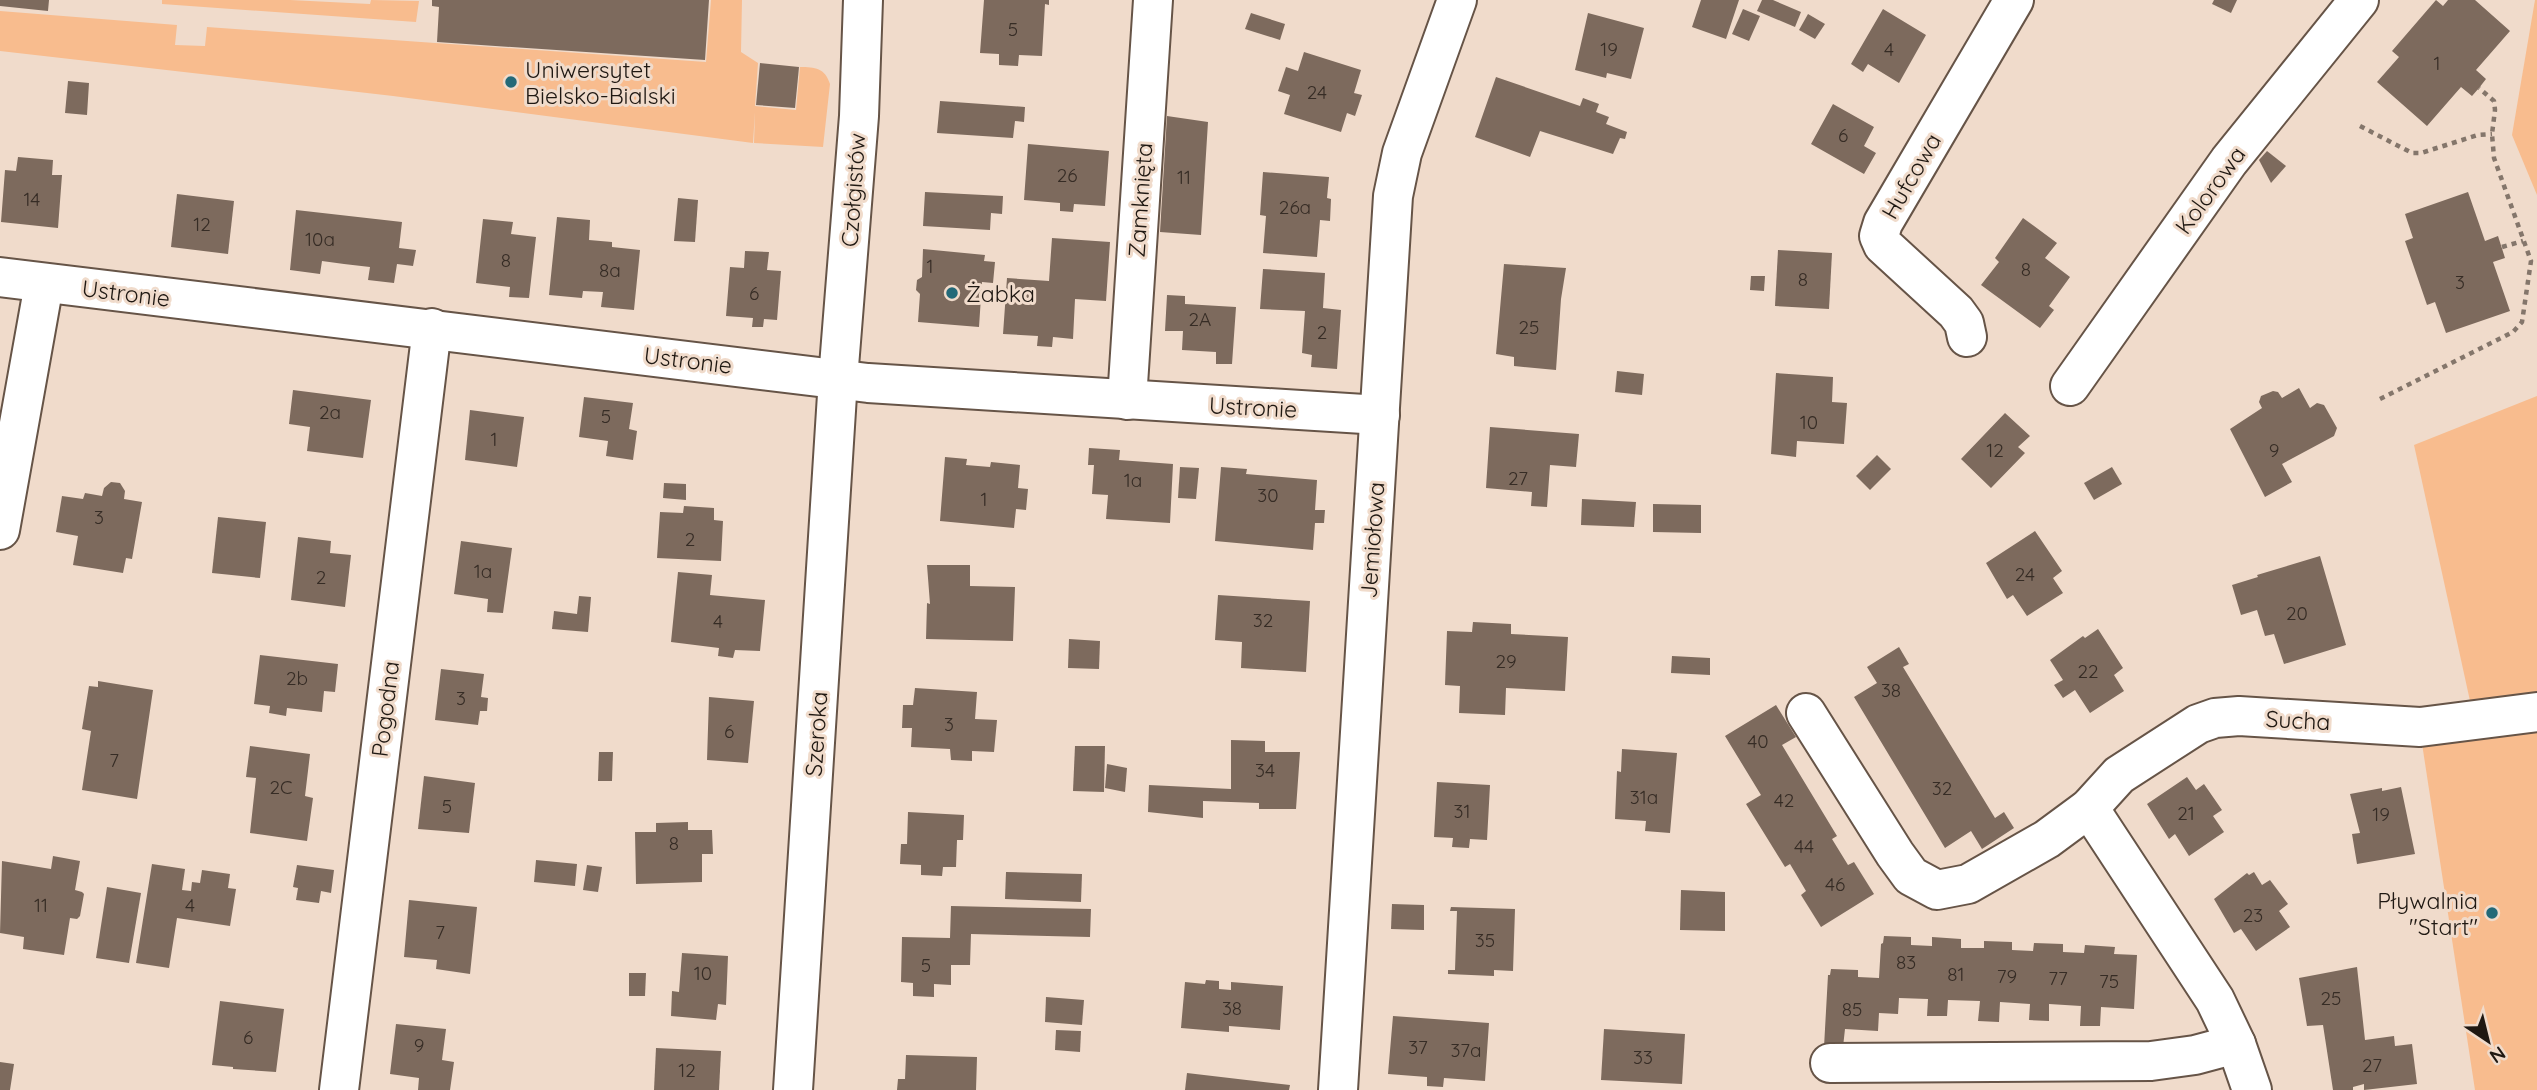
<svg xmlns="http://www.w3.org/2000/svg" width="2537" height="1090" viewBox="0 0 2537 1090" font-family="Quicksand,sans-serif">
  <style>
    .green { fill: #f8bc8e }
    .building { fill: #7d6a5d }
    .lines { fill: none; stroke-linecap: round; stroke-linejoin: round }
    .minor-casing { stroke: #665447; stroke-width: 42 }
    .path { stroke: #84766b; stroke-width: 4.5; stroke-dasharray: 5 5; stroke-linecap: butt }
    .minor { stroke: #fff; stroke-width: 38 }
    .poi-dot { fill: #236978; stroke: #f0dbcb; stroke-width: 2.5 }
    .labels { text-anchor: middle; dominant-baseline: central; stroke-width: 6; stroke-linejoin: round; paint-order: stroke }
    .number-label { font-size: 19px; fill: #362c25 }
    .poi-label { font-size: 23px; fill: #1f1812; stroke: #f0dbcb; text-anchor: start }
    .street-label { font-size: 23px; fill: #1f1812; stroke: #f0dbcb }
  </style>
  <rect width="100%" height="100%" fill="#f0dbcb"/>
  <g class="green">
    <polygon points="162,0 290,0 370,4 371,0 419,1 416,22 162,4"/>
    <path d="M711,0H742L741,52L758,63L755,106L796,110L800,67C815,67 825,68 830,84L823,147L754,143L755,112L753,143L393,96L0,51V11L177,25L175,45L205,46L207,27L706,62Z"/>
    <polygon points="2535,0 2537,0 2537,195 2512,135"/>
    <polygon points="2537,396 2537,701 2472,710 2414,445"/>
    <polygon points="2537,724 2537,1090 2475,1090 2421,737"/>
  </g>
  <g class="building">
    <polygon points="0,0 49,0 48,11 0,6"/>
    <polygon points="432,0 709,0 705,60 437,42 439,7 432,6"/>
    <polygon points="984,0 1049,0 1049,5 1045,4 1042,56 1019,55 1018,66 999,65 999,54 980,53"/>
    <polygon points="1701,0 1739,0 1726,39 1692,27"/>
    <polygon points="1762,0 1773,0 1801,12 1795,27 1757,11"/>
    <polygon points="2214,0 2237,0 2231,13 2212,4"/>
    <polygon points="2436,0 2443,6 2448,0 2475,0 2510,31 2476,70 2486,79 2479,88 2472,96 2461,87 2427,126 2377,82 2399,57 2392,51"/>
    <polygon points="1743,9 1760,16 1749,41 1732,34"/>
    <polygon points="1883,9 1926,35 1899,83 1868,64 1863,72 1851,64"/>
    <polygon points="1251,13 1285,24 1280,40 1245,29"/>
    <polygon points="1588,13 1644,28 1631,79 1607,73 1606,78 1575,70"/>
    <polygon points="1808,14 1825,24 1815,39 1799,30"/>
    <polygon points="1304,52 1361,70 1354,93 1362,95 1355,116 1347,113 1341,132 1284,114 1290,95 1278,91 1286,67 1298,71"/>
    <polygon points="760,63 799,67 795,108 756,105"/>
    <polygon points="1496,77 1580,106 1583,98 1599,104 1596,112 1609,117 1606,124 1627,132 1625,139 1620,138 1613,154 1540,131 1530,157 1475,137"/>
    <polygon points="68,81 89,83 87,115 65,113"/>
    <polygon points="940,101 1025,107 1024,122 1015,121 1013,138 937,133"/>
    <polygon points="1833,104 1874,127 1864,146 1876,153 1864,174 1811,144"/>
    <polygon points="1167,116 1208,122 1201,235 1160,232"/>
    <polygon points="1028,144 1109,151 1105,206 1074,204 1073,212 1060,211 1060,203 1024,200"/>
    <polygon points="2267,151 2286,166 2271,183 2259,160"/>
    <polygon points="18,157 53,160 52,175 62,175 58,228 1,222 5,170 16,171"/>
    <polygon points="1263,172 1329,177 1327,198 1331,199 1330,221 1320,220 1317,257 1263,253 1266,216 1260,215"/>
    <polygon points="925,192 1003,196 1002,214 991,213 990,230 923,226"/>
    <polygon points="2468,192 2485,241 2498,236 2505,258 2493,262 2510,311 2446,333 2435,302 2427,305 2405,241 2413,238 2405,214"/>
    <polygon points="177,194 234,201 228,254 171,247"/>
    <polygon points="678,198 698,200 695,242 674,241"/>
    <polygon points="296,210 402,222 399,248 416,250 413,266 397,264 394,283 368,280 370,267 344,264 322,261 320,274 290,270"/>
    <polygon points="557,217 590,220 589,240 612,242 612,247 640,250 634,310 601,307 603,292 583,291 582,298 549,295"/>
    <polygon points="2023,218 2057,243 2045,258 2070,277 2049,306 2054,310 2040,328 1981,285 1999,262 1995,258"/>
    <polygon points="483,219 513,222 511,234 536,237 529,298 509,297 510,287 476,283"/>
    <polygon points="1052,238 1110,242 1106,301 1075,299 1073,339 1053,337 1052,347 1037,346 1038,336 1003,334 1007,278 1049,281"/>
    <polygon points="923,249 985,255 984,261 995,262 993,283 982,282 979,327 918,322 920,294 916,290 917,280 922,277"/>
    <polygon points="1778,250 1832,253 1829,309 1775,306"/>
    <polygon points="745,251 769,252 767,270 781,271 777,320 764,319 763,327 752,327 753,318 726,316 730,267 744,268"/>
    <polygon points="1504,264 1566,268 1561,299 1556,370 1514,366 1514,357 1496,354"/>
    <polygon points="1263,269 1325,273 1323,308 1341,310 1337,369 1311,367 1312,355 1302,353 1305,311 1260,309"/>
    <polygon points="1751,276 1765,276 1764,291 1750,290"/>
    <polygon points="1167,295 1185,296 1185,304 1236,307 1232,364 1216,364 1216,352 1182,350 1183,331 1165,331"/>
    <polygon points="1617,371 1644,374 1642,395 1615,392"/>
    <polygon points="1776,373 1833,377 1832,402 1847,403 1844,444 1797,441 1796,457 1771,454"/>
    <polygon points="2299,388 2310,408 2317,403 2324,405 2337,428 2334,436 2282,464 2292,482 2265,497 2230,429 2262,408 2259,402 2261,396 2273,391 2278,392 2282,398"/>
    <polygon points="293,390 371,400 363,458 307,451 310,427 289,424"/>
    <polygon points="584,397 633,403 629,429 637,431 633,460 606,456 608,441 579,437"/>
    <polygon points="470,410 524,417 517,467 465,460"/>
    <polygon points="2005,413 2030,436 2018,447 2025,453 1991,488 1961,459"/>
    <polygon points="1490,427 1579,434 1576,467 1550,465 1547,507 1531,506 1532,492 1486,488"/>
    <polygon points="1089,448 1120,450 1119,460 1173,464 1170,523 1106,519 1108,495 1092,494 1094,465 1088,465"/>
    <polygon points="1877,455 1891,469 1870,490 1856,476"/>
    <polygon points="945,457 967,459 966,465 990,467 991,462 1020,465 1018,488 1028,489 1026,510 1016,509 1014,528 940,521"/>
    <polygon points="1180,467 1199,468 1196,499 1178,498"/>
    <polygon points="1221,467 1247,469 1246,474 1317,480 1315,510 1325,510 1324,523 1315,523 1313,550 1215,541"/>
    <polygon points="2112,467 2122,484 2094,500 2084,483"/>
    <polygon points="111,482 120,483 125,491 124,499 142,502 132,559 126,558 123,573 73,565 78,536 56,532 62,496 83,499 85,493 102,496 104,488"/>
    <polygon points="664,483 686,484 686,500 663,498"/>
    <polygon points="1582,499 1636,502 1634,527 1581,525"/>
    <polygon points="1653,504 1701,505 1701,533 1653,532"/>
    <polygon points="684,506 714,508 714,520 723,521 721,561 657,558 660,512 683,513"/>
    <polygon points="218,517 266,522 260,578 212,573"/>
    <polygon points="2035,531 2062,571 2053,578 2063,593 2027,616 2013,595 2007,599 1986,563"/>
    <polygon points="298,537 331,541 330,553 351,555 345,607 291,600"/>
    <polygon points="461,541 512,548 503,613 487,612 488,599 454,594"/>
    <polygon points="2320,556 2346,645 2284,664 2274,634 2265,636 2257,610 2241,615 2232,585 2258,577 2257,575"/>
    <polygon points="927,565 970,565 970,586 1015,587 1013,641 926,639 927,603 930,604"/>
    <polygon points="678,572 712,575 710,595 765,600 760,651 735,650 733,658 718,656 719,648 671,642"/>
    <polygon points="1218,595 1310,601 1306,672 1241,668 1242,642 1215,640"/>
    <polygon points="579,596 591,597 588,632 552,629 554,611 577,614"/>
    <polygon points="1473,622 1511,624 1511,634 1568,637 1565,691 1506,688 1505,715 1459,713 1460,686 1445,685 1447,631 1472,632"/>
    <polygon points="2098,629 2123,668 2114,675 2124,691 2090,713 2075,690 2063,698 2054,685 2063,680 2050,660 2083,636 2085,638"/>
    <polygon points="1069,639 1100,641 1099,669 1068,668"/>
    <polygon points="1899,647 1909,664 1903,667 1995,818 2004,812 2014,828 1982,849 1971,831 1945,848 1854,697 1877,683 1867,667"/>
    <polygon points="260,655 338,664 335,692 324,691 322,712 287,708 286,716 269,713 270,706 254,704"/>
    <polygon points="1672,656 1710,658 1710,675 1671,673"/>
    <polygon points="441,669 484,674 481,697 488,698 487,711 480,711 478,725 435,720"/>
    <polygon points="98,681 153,690 137,799 82,790 91,731 82,729 89,686 98,687"/>
    <polygon points="915,688 977,692 975,719 997,720 994,752 972,751 972,761 951,760 950,749 911,747 912,728 902,728 903,705 913,705"/>
    <polygon points="709,697 754,701 748,763 707,760"/>
    <polygon points="1776,705 1796,737 1782,745 1837,836 1832,839 1848,865 1854,862 1874,894 1821,927 1801,895 1806,891 1790,864 1785,867 1746,804 1761,795 1725,736"/>
    <polygon points="1231,740 1265,741 1265,752 1300,752 1296,809 1259,809 1259,803 1203,801 1203,818 1148,812 1149,785 1231,789"/>
    <polygon points="250,746 310,754 305,796 313,798 307,841 250,833 256,778 246,777"/>
    <polygon points="1075,746 1105,746 1104,792 1073,791"/>
    <polygon points="1622,749 1677,753 1670,833 1645,831 1646,821 1615,819 1617,771 1621,772"/>
    <polygon points="599,752 613,752 612,781 598,781"/>
    <polygon points="1107,764 1127,768 1125,792 1105,788"/>
    <polygon points="424,776 475,783 469,833 418,829"/>
    <polygon points="2187,777 2196,790 2204,784 2222,810 2213,816 2224,832 2189,856 2175,834 2169,839 2147,804"/>
    <polygon points="1437,782 1490,785 1487,840 1470,839 1469,848 1452,847 1453,838 1434,837"/>
    <polygon points="2401,787 2415,854 2357,864 2352,834 2360,833 2350,794 2382,788 2382,791"/>
    <polygon points="908,812 964,815 963,840 957,840 956,867 943,867 942,876 921,875 921,865 900,864 901,844 907,844"/>
    <polygon points="688,822 688,830 712,830 713,854 702,854 702,882 636,884 635,832 656,832 656,823"/>
    <polygon points="53,856 80,861 75,890 82,892 84,894 80,916 77,919 70,918 64,955 23,949 24,937 0,933 2,861 51,869"/>
    <polygon points="536,860 577,864 575,886 534,882"/>
    <polygon points="152,864 185,869 182,890 191,891 192,882 200,883 202,870 230,874 228,888 236,889 230,926 177,918 169,968 136,963"/>
    <polygon points="297,865 334,870 331,893 321,891 319,903 296,900 298,888 293,887"/>
    <polygon points="587,865 602,867 598,892 583,890"/>
    <polygon points="1006,872 1082,874 1081,902 1005,899"/>
    <polygon points="2254,872 2262,885 2270,880 2288,904 2279,911 2290,927 2256,951 2241,929 2234,933 2214,899 2247,873 2249,875"/>
    <polygon points="107,887 141,893 129,963 96,958"/>
    <polygon points="1681,890 1725,892 1725,931 1680,930"/>
    <polygon points="409,900 477,907 470,974 436,969 437,960 404,957"/>
    <polygon points="1392,904 1424,905 1424,930 1391,929"/>
    <polygon points="951,906 1091,909 1090,937 971,934 970,965 951,965 951,985 934,984 934,997 913,996 913,983 901,982 902,937 950,938"/>
    <polygon points="1451,907 1515,909 1513,971 1494,970 1494,976 1448,974 1448,970 1455,970 1457,911 1450,911"/>
    <polygon points="1884,936 1911,937 1911,945 1932,946 1932,937 1961,939 1961,948 1984,948 1984,941 2012,942 2012,950 2033,951 2034,943 2063,944 2063,952 2084,953 2085,945 2115,947 2114,954 2137,955 2134,1009 2101,1007 2100,1026 2080,1026 2081,1006 2049,1004 2049,1021 2029,1020 2030,1004 2000,1002 1999,1022 1978,1021 1980,1001 1948,1000 1947,1016 1927,1016 1928,999 1899,998 1898,1014 1879,1013 1878,1031 1845,1029 1843,1047 1824,1047 1828,975 1830,975 1831,969 1858,970 1858,977 1879,978 1881,944 1883,943"/>
    <polygon points="682,953 728,956 726,1005 718,1004 716,1020 671,1016 672,991 679,992"/>
    <polygon points="2357,967 2365,1040 2394,1036 2395,1046 2412,1044 2417,1084 2364,1090 2364,1084 2353,1087 2353,1090 2333,1090 2323,1025 2307,1026 2299,978"/>
    <polygon points="629,973 646,973 645,996 629,996"/>
    <polygon points="1206,980 1219,981 1219,989 1231,990 1231,982 1283,986 1280,1030 1229,1026 1229,1032 1181,1028 1185,982 1205,984"/>
    <polygon points="1046,997 1084,1000 1082,1025 1045,1022"/>
    <polygon points="220,1001 284,1009 276,1072 233,1069 233,1067 212,1065"/>
    <polygon points="1393,1016 1489,1023 1485,1081 1444,1078 1443,1087 1427,1086 1427,1077 1388,1074"/>
    <polygon points="396,1024 446,1029 442,1060 454,1062 450,1090 418,1090 419,1078 390,1074"/>
    <polygon points="1604,1029 1685,1034 1682,1084 1601,1080"/>
    <polygon points="1056,1030 1081,1031 1080,1052 1055,1050"/>
    <polygon points="656,1048 721,1051 719,1090 654,1090"/>
    <polygon points="906,1055 977,1057 976,1090 897,1090 898,1079 905,1079"/>
    <polygon points="0,1062 14,1064 10,1090 0,1090"/>
    <polygon points="1187,1073 1290,1085 1289,1090 1185,1090"/>
  </g>
  <g class="lines">
    <defs>
      <g id="minor">
        <polyline points="0,277 868,383 1380,415"/>
        <polyline points="1967,337 1964,323 1956,312 1883,245 1879,236 1883,223 2014,0"/>
        <polyline points="2070,386 2229,161 2359,0"/>
        <polyline points="1127,400 1153,0"/>
        <polyline points="0,530 44,284"/>
        <polyline points="1806,713 1895,854 1911,876 1937,890 1968,884 2047,839 2089,808 2119,775 2198,724 2215,718 2239,716 2420,727 2537,712"/>
        <polyline points="2089,808 2215,1000 2236,1044 2252,1090"/>
        <polyline points="1830,1063 2151,1061 2195,1055 2236,1044"/>
        <polyline points="339,1090 432,328"/>
        <polyline points="793,1090 838,379 859,116 863,0"/>
        <polyline points="1338,1090 1393,196 1402,153 1457,0"/>
      </g>
    </defs>
    <use href="#minor" class="minor-casing"/>
    <g class="path">
      <polyline points="2360,126 2412,153 2421,153 2478,135 2492,134"/>
      <polyline points="2502,247 2523,241"/>
      <polyline points="2380,399 2513,332 2522,322 2531,261 2494,158 2492,134 2495,110 2494,101 2479,88"/>
    </g>
    <use href="#minor" class="minor"/>
  </g>
  <g class="poi-dot">
    <circle cx="511" cy="82" r="7"/>
    <circle cx="952" cy="293" r="7"/>
    <circle cx="2492" cy="913" r="7"/>
  </g>
  <g class="labels">
    <g class="number-label">
      <text x="1013" y="29">5</text>
      <text x="1609" y="49">19</text>
      <text x="1889" y="49">4</text>
      <text x="2437" y="63">1</text>
      <text x="1317" y="92">24</text>
      <text x="1843" y="135">6</text>
      <text x="1067" y="175">26</text>
      <text x="1184" y="177">11</text>
      <text x="32" y="199">14</text>
      <text x="1295" y="207">26a</text>
      <text x="202" y="224">12</text>
      <text x="320" y="239">10a</text>
      <text x="506" y="260">8</text>
      <text x="930" y="266">1</text>
      <text x="2026" y="269">8</text>
      <text x="610" y="270">8a</text>
      <text x="1803" y="279">8</text>
      <text x="2460" y="282">3</text>
      <text x="754" y="293">6</text>
      <text x="1200" y="319">2A</text>
      <text x="1529" y="327">25</text>
      <text x="1322" y="332">2</text>
      <text x="330" y="412">2a</text>
      <text x="606" y="416">5</text>
      <text x="1809" y="422">10</text>
      <text x="494" y="439">1</text>
      <text x="1995" y="450">12</text>
      <text x="2274" y="450">9</text>
      <text x="1518" y="478">27</text>
      <text x="1133" y="480">1a</text>
      <text x="1268" y="495">30</text>
      <text x="984" y="499">1</text>
      <text x="99" y="517">3</text>
      <text x="690" y="539">2</text>
      <text x="483" y="571">1a</text>
      <text x="2025" y="574">24</text>
      <text x="321" y="577">2</text>
      <text x="2297" y="613">20</text>
      <text x="1263" y="620">32</text>
      <text x="718" y="621">4</text>
      <text x="1506" y="661">29</text>
      <text x="2088" y="671">22</text>
      <text x="297" y="678">2b</text>
      <text x="1891" y="690">38</text>
      <text x="461" y="698">3</text>
      <text x="949" y="724">3</text>
      <text x="729" y="731">6</text>
      <text x="1758" y="741">40</text>
      <text x="114" y="760">7</text>
      <text x="1265" y="770">34</text>
      <text x="281" y="787">2C</text>
      <text x="1942" y="788">32</text>
      <text x="1644" y="797">31a</text>
      <text x="1784" y="800">42</text>
      <text x="447" y="806">5</text>
      <text x="1462" y="811">31</text>
      <text x="2186" y="813">21</text>
      <text x="2381" y="814">19</text>
      <text x="674" y="843">8</text>
      <text x="1804" y="846">44</text>
      <text x="1835" y="884">46</text>
      <text x="41" y="905">11</text>
      <text x="190" y="905">4</text>
      <text x="2253" y="915">23</text>
      <text x="440" y="932">7</text>
      <text x="1485" y="940">35</text>
      <text x="1906" y="962">83</text>
      <text x="926" y="965">5</text>
      <text x="703" y="973">10</text>
      <text x="1956" y="974">81</text>
      <text x="2007" y="976">79</text>
      <text x="2058" y="978">77</text>
      <text x="2109" y="981">75</text>
      <text x="2331" y="998">25</text>
      <text x="1232" y="1008">38</text>
      <text x="1852" y="1009">85</text>
      <text x="248" y="1037">6</text>
      <text x="419" y="1045">9</text>
      <text x="1418" y="1047">37</text>
      <text x="1466" y="1050">37a</text>
      <text x="1643" y="1057">33</text>
      <text x="2372" y="1065">27</text>
      <text x="687" y="1070">12</text>
    </g>
    <g class="poi-label">
      <text x="525" y="69">Uniwersytet<tspan x="525" dy="26">Bielsko-Bialski</tspan></text>
      <text x="966" y="293">Żabka</text>
      <text x="2478" y="900" text-anchor="end">Pływalnia<tspan x="2478" dy="26">"Start"</tspan></text>
    </g>
    <g class="street-label">
      <text transform="translate(1911 176) rotate(-60)">Hufcowa</text>
      <text transform="translate(853 190) rotate(-86)">Czołgistów</text>
      <text transform="translate(2210 190) rotate(-54)">Kolorowa</text>
      <text transform="translate(1140 200) rotate(-86)">Zamknięta</text>
      <text transform="translate(126 293) rotate(7)">Ustronie</text>
      <text transform="translate(688 360) rotate(7)">Ustronie</text>
      <text transform="translate(1253 407) rotate(3)">Ustronie</text>
      <text transform="translate(1372 540) rotate(-86)">Jemiołowa</text>
      <text transform="translate(385 709) rotate(-83)">Pogodna</text>
      <text transform="translate(2298 720) rotate(3)">Sucha</text>
      <text transform="translate(816 734) rotate(-86)">Szeroka</text>
    </g>
  </g>
  <g transform="translate(2488 1041) rotate(145)" stroke="#f0dbcb" stroke-width="5" paint-order="stroke">
  <path d="M0-5L12 26L0 18L-12 26Z" fill="#1f1812"/>
  <text y="-10" font-size="19" font-weight="bold" text-anchor="middle" fill="#1f1812">N</text>
  </g>
</svg>
